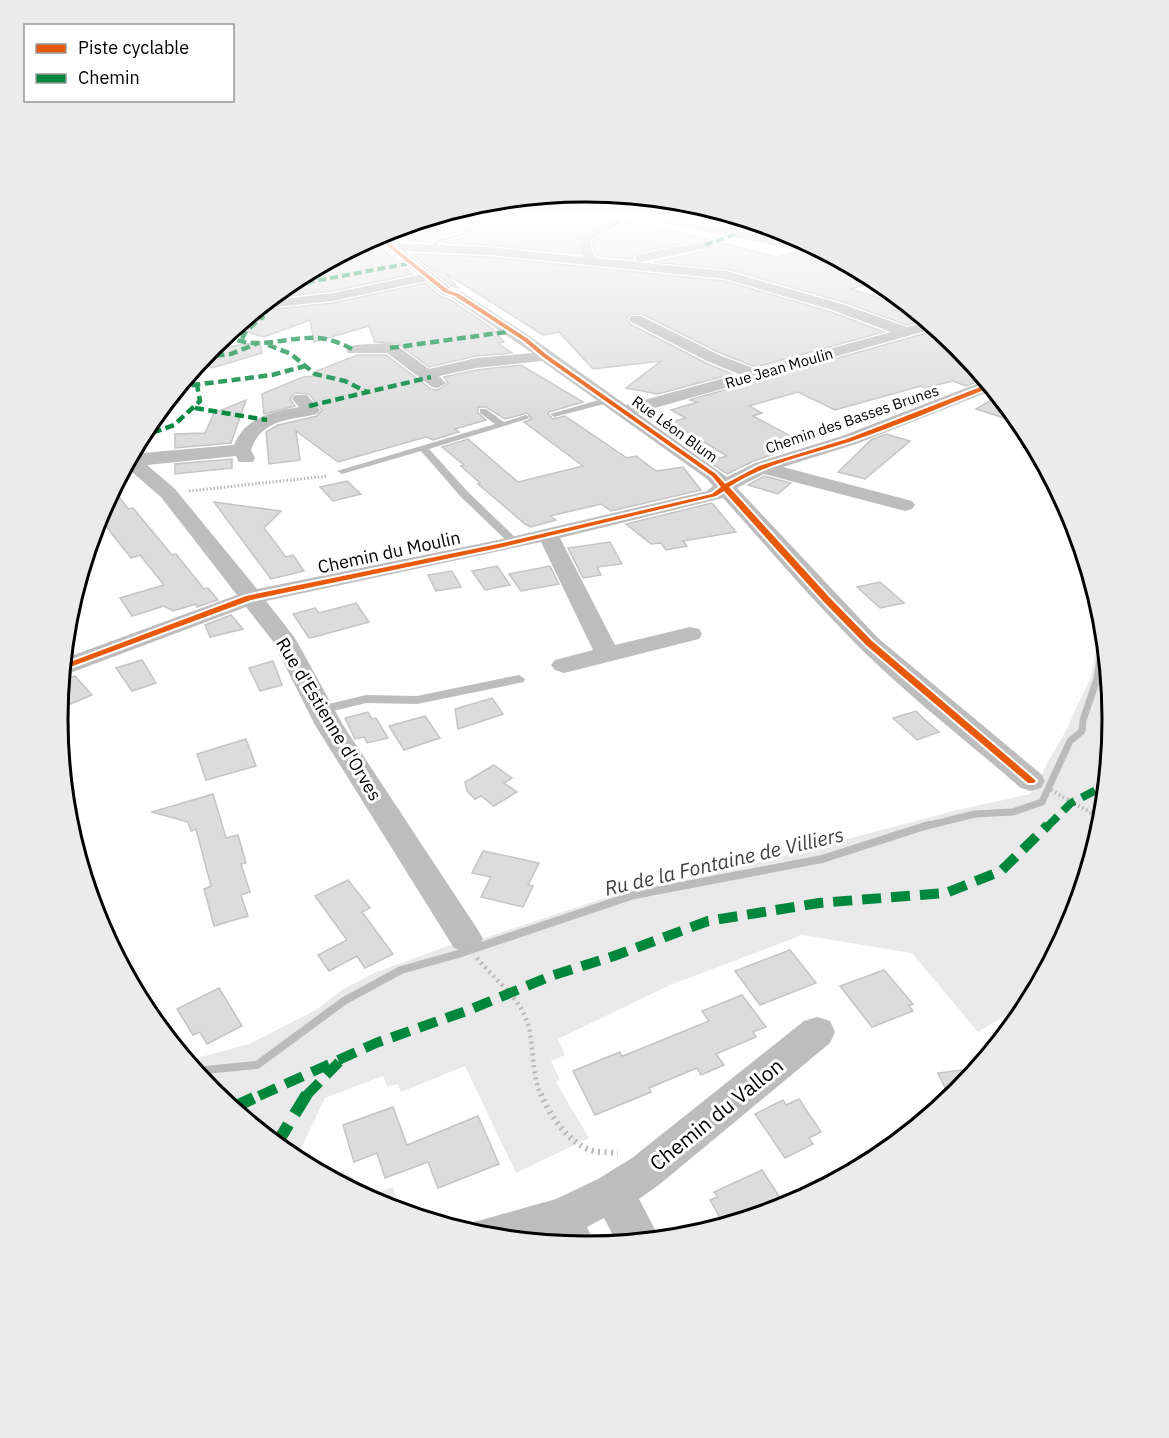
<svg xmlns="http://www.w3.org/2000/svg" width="1169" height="1438" viewBox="0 0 1169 1438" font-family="'IBM Plex Sans',sans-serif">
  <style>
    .green { fill: #e9e9e9 }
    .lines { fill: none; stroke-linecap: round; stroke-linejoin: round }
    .stream-far1 { stroke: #bbb; stroke-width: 7 }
    .stream { stroke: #bbb; stroke-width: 8 }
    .building { fill: #dcdcdc; stroke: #c4c4c4; stroke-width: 1.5 }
    .path-far3 { stroke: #b8b8b8; stroke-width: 3; stroke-dasharray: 1.5 2; stroke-linecap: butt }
    .path-far2 { stroke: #b8b8b8; stroke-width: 4; stroke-dasharray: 1.5 3; stroke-linecap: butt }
    .path-far1 { stroke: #b8b8b8; stroke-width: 4.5; stroke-dasharray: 2 4; stroke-linecap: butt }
    .path { stroke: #b8b8b8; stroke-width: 6; stroke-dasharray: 2 4.5; stroke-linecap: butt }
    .service { fill: #bdbdbd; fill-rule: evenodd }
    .minor { fill: #bdbdbd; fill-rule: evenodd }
    .quiet-far4 { stroke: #00873e; stroke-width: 4; stroke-dasharray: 8 4; stroke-linecap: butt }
    .quiet-far3 { stroke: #00873e; stroke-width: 4.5; stroke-dasharray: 9 4.5; stroke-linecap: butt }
    .quiet-far2 { stroke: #00873e; stroke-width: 8; stroke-dasharray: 15 8; stroke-linecap: butt }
    .quiet-far1 { stroke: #00873e; stroke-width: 10; stroke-dasharray: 19 10; stroke-linecap: butt }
    .quiet { stroke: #00873e; stroke-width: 12; stroke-dasharray: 24 12; stroke-linecap: butt }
    .cycleway-casing { stroke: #fff; stroke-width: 4 }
    .cycleway { fill: #e8590c; fill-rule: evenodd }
    .labels { text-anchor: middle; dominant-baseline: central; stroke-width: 6; stroke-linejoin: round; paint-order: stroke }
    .far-street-label { font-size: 15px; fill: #000; stroke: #fff }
    .street-label { font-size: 18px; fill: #000; stroke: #fff }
    .water-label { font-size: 20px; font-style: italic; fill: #3f3f3f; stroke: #fff }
    .near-street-label { font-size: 21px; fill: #000; stroke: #fff }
    .rim { fill: none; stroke: #000; stroke-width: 3 }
  </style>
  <rect width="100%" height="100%" fill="#fff"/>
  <polygon class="green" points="1102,618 1112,719 1102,822 1072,921 1029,1001 978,1032 912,953 802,935 670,985 558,1039 565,1055 551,1061 560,1080 556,1082 589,1138 516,1173 465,1066 401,1092 398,1084 387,1087 383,1076 325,1098 296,1159 346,1173 375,1194 393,1187 401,1212 382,1206 291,1157 211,1092 186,1061 249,1044 316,1010 342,990 374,973 448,946 476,941 608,897 738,868 953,811 1030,794 1064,734 1091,677"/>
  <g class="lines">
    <polyline class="stream-far1" points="922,827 975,814 1013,812 1042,802 1070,741 1082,731 1083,720 1097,679 1104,636"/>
    <polyline class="stream" points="195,1071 257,1065 344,1001 401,970 458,954 634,895 822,859 928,825"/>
  </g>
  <g class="building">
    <polygon points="506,216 634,216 651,225 777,257 795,252 862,272 878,281 851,289 906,306 894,310 925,320 907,325 843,302 727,269 654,262 709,250 713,245 706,239 640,252 633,256 632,259 597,256 593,248 593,241 617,228 618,222 613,218 598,222 580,234 577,249 579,254 489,245 443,243 480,233 479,230 464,225"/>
    <polygon points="429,224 443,225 460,231 436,237 431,242 396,241 391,237 419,231"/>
    <polygon points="373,241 413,274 333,291 270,298 292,280 314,268 318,270 349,259 346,256 351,255 348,250 360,244"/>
    <polygon points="412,254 489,257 725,281 831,312 884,332 756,367 720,353 642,314 631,314 627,318 630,324 706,363 732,374 658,394 626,388 661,361 593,369 559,332 543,335 445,273 458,288 452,286"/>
    <polygon points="425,283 440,296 451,300 493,329 504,342 498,343 512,353 476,356 429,367 397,343 375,342 369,326 314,342 310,320 264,337 234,328 255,311 333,303"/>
    <polygon points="937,330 958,346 985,379 966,386 953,381 924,388 921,386 835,410 798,392 749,406 762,413 753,416 804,443 754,461 727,474 708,461 727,456 671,422 686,418 671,410 698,402 689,400"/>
    <polygon points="260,342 262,353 212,368 199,361 208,350"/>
    <polygon points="357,355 386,355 431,389 438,390 448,383 444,377 476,370 521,365 583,402 549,412 548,414 553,419 565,416 627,458 636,456 656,471 683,467 701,490 611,511 601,504 550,516 556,520 531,527 525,524 478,484 480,483 461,466 464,465 442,447 468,439 518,482 583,466 524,422 532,419 527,413 505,419 486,407 478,407 478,413 486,420 455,429 459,432 433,440 426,437 338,462 296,431 300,460 269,464 266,432 278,425 317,416 322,410 309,394 295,393 290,399 295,406 264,414 262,394 303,377 317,376 317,371"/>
    <polygon points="998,396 1003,401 1020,423 976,409"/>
    <polygon points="246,400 231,443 175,448 175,434 205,433 214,413"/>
    <polygon points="886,434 910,441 865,479 838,472 871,440"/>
    <polygon points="232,459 232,468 175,474 175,464"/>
    <polygon points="764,476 791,483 778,494 748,485"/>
    <polygon points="347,481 361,494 333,501 320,487"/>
    <polygon points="115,491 128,509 133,508 172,555 176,554 204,589 208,588 218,600 197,607 196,604 173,611 164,606 132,616 120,598 164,585 140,555 131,558 98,516 110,493 112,496"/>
    <polygon points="214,502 281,511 264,528 286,557 293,555 304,571 271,579"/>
    <polygon points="712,503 736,532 683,541 687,546 666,550 661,543 651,544 626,524"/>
    <polygon points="610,542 622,564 597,567 601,575 583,578 568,548"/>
    <polygon points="497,566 510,585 485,590 472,571"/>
    <polygon points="550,566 559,584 521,591 509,574"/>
    <polygon points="452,571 461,587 436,591 428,575"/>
    <polygon points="880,582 904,603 880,608 857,587"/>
    <polygon points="356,603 369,622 314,637 309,638 293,614 315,608 319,613"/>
    <polygon points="231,615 243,629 210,637 205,625"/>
    <polygon points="142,660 156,683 132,691 116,668"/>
    <polygon points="273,661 282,685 260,691 249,668"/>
    <polygon points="75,676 92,695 70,704 60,692 61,682"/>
    <polygon points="492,698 503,714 458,729 455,709"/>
    <polygon points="916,711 924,719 939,732 917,740 893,718"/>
    <polygon points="368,712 372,719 376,718 388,738 367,743 364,737 355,739 345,718"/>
    <polygon points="425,716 440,738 404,750 389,726"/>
    <polygon points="246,739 256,766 206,780 197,754"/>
    <polygon points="494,765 512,778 504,783 517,792 494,806 481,796 475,799 467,791 465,782"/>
    <polygon points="213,794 226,838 238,835 246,863 241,864 250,892 241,895 248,916 214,926 204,889 211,886 196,829 191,831 188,822 152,812"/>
    <polygon points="483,851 539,863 528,885 533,886 523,907 481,897 491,877 472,873"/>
    <polygon points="348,880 370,908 362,912 393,954 365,968 357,956 329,971 318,955 347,940 315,896"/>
    <polygon points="790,950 816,983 760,1005 735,971"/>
    <polygon points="884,970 913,1004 909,1006 913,1011 872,1027 840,986"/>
    <polygon points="219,988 242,1026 207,1044 200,1032 193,1035 177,1009"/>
    <polygon points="742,995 766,1027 753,1032 756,1037 716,1054 724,1065 701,1075 697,1068 649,1088 651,1092 595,1115 573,1071 620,1052 622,1056 628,1054 709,1021 702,1011"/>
    <polygon points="977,1068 957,1092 950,1098 938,1073"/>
    <polygon points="799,1099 821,1132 809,1138 813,1144 785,1158 755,1114 783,1100 786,1105"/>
    <polygon points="393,1107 407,1145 478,1116 499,1164 438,1188 428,1162 385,1178 377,1153 354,1162 343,1125"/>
    <polygon points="762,1170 786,1207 724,1225 710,1200 718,1197 714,1192"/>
  </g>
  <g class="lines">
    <polyline class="path-far3" points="189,491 328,476"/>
    <polyline class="path-far2" points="1051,790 1102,819"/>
    <path class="path-far1" d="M477,958C493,978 518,996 527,1021C535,1046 530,1069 541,1096"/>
    <path class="path" d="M541,1094C550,1116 567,1141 590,1150C599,1153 609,1152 618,1153"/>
    <g class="service">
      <polygon points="438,219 442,219 478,232 441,241 433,249 429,249 437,239 468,232 438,221"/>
      <polygon points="609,397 612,398 612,402 554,417 550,414"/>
      <polygon points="480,409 486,409 504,422 526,415 530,418 429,449 469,493 519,541 519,545 511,545 461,497 421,451 342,474 337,471 495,424 480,413"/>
      <polygon points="519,675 525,679 524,682 417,704 366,703 321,714 314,710 316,707 366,695 417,696"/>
    </g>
    <g class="minor">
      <path d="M636,216H658C716,227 789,233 841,261L836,262L788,248L642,219Z"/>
      <path d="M612,220L616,222V226L591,240V249L596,258L726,271L842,304L907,327L928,322L936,328L637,413L727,477L755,463L842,436L984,381L993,390L856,444L783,467L912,501L915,505L912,509L905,511L764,474L737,488L878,638L1041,774L1045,781L1041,788L1031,791L1021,788C967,741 909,697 859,647C811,599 768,548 723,498L560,538L615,645L690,627L699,629L702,634L699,639L564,673L555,670L551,665L555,660L593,650L541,542L266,601L295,638L343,725L478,930L483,939L478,948L466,952L454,948L315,725L272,640L246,607L62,676L63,659L237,595L161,497L125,466L131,454L234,445C245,417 272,412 299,407L292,399L295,395H307L320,410L317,414C289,421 262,418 251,450L255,458L253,462H239L236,456L147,465L175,489L257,589L503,539L707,491L713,486L707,479L542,361L476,368L439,376L446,383L438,388L432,387L387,353H348L346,350L354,345L390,343L396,345L429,369L476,358L532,353L452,298L441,294L426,281L333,301L256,309L266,301L333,293L418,275L372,237L381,232L395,243L489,247L582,257L579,249L581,236L599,224ZM405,251L489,255L725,279L832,310L891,332L756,369L719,355L641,316H631L629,319L631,322L707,361L739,374L626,405L531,337L462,292L451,288Z"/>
      <polygon points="705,241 711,245 709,248 640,262 634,258 640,254"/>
      <polygon points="338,256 338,261 329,264 324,263"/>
      <polygon points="817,1017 830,1021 835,1032 830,1043 660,1184 639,1199 660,1239 617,1243 604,1218 587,1227 595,1245 584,1246 481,1236 469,1233 474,1222 556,1199 598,1179 632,1158 804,1021"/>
    </g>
    <g class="quiet-far4">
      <polyline points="612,224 651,217"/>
      <polyline points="705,245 736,234"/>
      <polyline points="283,287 411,263"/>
      <polyline points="261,319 264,316"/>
    </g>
    <g class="quiet-far3">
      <path d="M225,335C254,352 288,336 318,338C331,339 343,344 354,350"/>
      <polyline points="242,339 246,331 262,317"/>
      <polyline points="268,345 291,354 315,374 345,381 367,392"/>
      <polyline points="390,348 513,331"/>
      <polyline points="202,357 231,354 258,343"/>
      <polyline points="178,387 272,375 305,366"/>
      <polyline points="309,406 431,377"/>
      <polyline points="195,408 267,420"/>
      <polyline points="140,437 174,425 200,401 197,385 189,373"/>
    </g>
    <polyline class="quiet-far2" points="1047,827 1071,803 1106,785"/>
    <g class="quiet-far1">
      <polyline points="259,1096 376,1043 469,1010 551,976 614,956 708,921 819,903 946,893 1001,871 1048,825"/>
      <polyline points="306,1096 339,1062"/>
    </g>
    <g class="quiet">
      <polyline points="232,1108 262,1094"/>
      <polyline points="276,1145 307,1094"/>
    </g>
    <defs>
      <path id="cycleway" d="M378,234L448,290L459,294L528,339L547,355L716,474L725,484L759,466L847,439L988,384L991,387C944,406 897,426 849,442C809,455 765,463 729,487L830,598L872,641L1034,779L1036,781L1034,783H1028L866,645L824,602L724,491L716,496L503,547L251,600L62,670V665L246,596L503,543L712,494L721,487L712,476L543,357L524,341L455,296L444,292L375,236Z"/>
    </defs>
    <use href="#cycleway" class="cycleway-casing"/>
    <use href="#cycleway" class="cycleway"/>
  </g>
  <linearGradient id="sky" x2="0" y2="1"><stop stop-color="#96b7d6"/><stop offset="0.52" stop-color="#fff"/><stop offset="1" stop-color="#fff" stop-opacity="0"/></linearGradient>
  <rect width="1169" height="417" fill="url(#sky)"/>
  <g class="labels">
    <g class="far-street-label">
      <text transform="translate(779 368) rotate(-16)">Rue Jean Moulin</text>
      <text transform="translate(852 419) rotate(-19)">Chemin des Basses Brunes</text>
      <text transform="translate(675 429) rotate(36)">Rue Léon Blum</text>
    </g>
    <g class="street-label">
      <text transform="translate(389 552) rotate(-12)">Chemin du Moulin</text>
      <text transform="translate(329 719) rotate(59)">Rue d'Estienne d'Orves</text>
    </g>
    <g class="water-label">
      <text transform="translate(724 861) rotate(-13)">Ru de la Fontaine de Villiers</text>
    </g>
    <g class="near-street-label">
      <text transform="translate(716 1114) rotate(-39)">Chemin du Vallon</text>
    </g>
  </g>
  <path d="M0 0H1169V1438H0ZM68 719a517 517 0 1 1 1034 0a517 517 0 1 1-1034 0Z" fill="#ebebeb" fill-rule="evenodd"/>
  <path class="rim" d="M68 719a517 517 0 1 1 1034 0a517 517 0 1 1-1034 0Z"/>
  <rect x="24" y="24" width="210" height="78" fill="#ffffff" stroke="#999999" stroke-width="1.5"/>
  <rect x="36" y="44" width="30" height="9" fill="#e8590c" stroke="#999999" stroke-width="1.5"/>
  <text x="78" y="54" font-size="18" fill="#000000">Piste cyclable</text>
  <rect x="36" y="74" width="30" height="9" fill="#00873e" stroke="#999999" stroke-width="1.5"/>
  <text x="78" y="84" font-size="18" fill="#000000">Chemin</text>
</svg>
